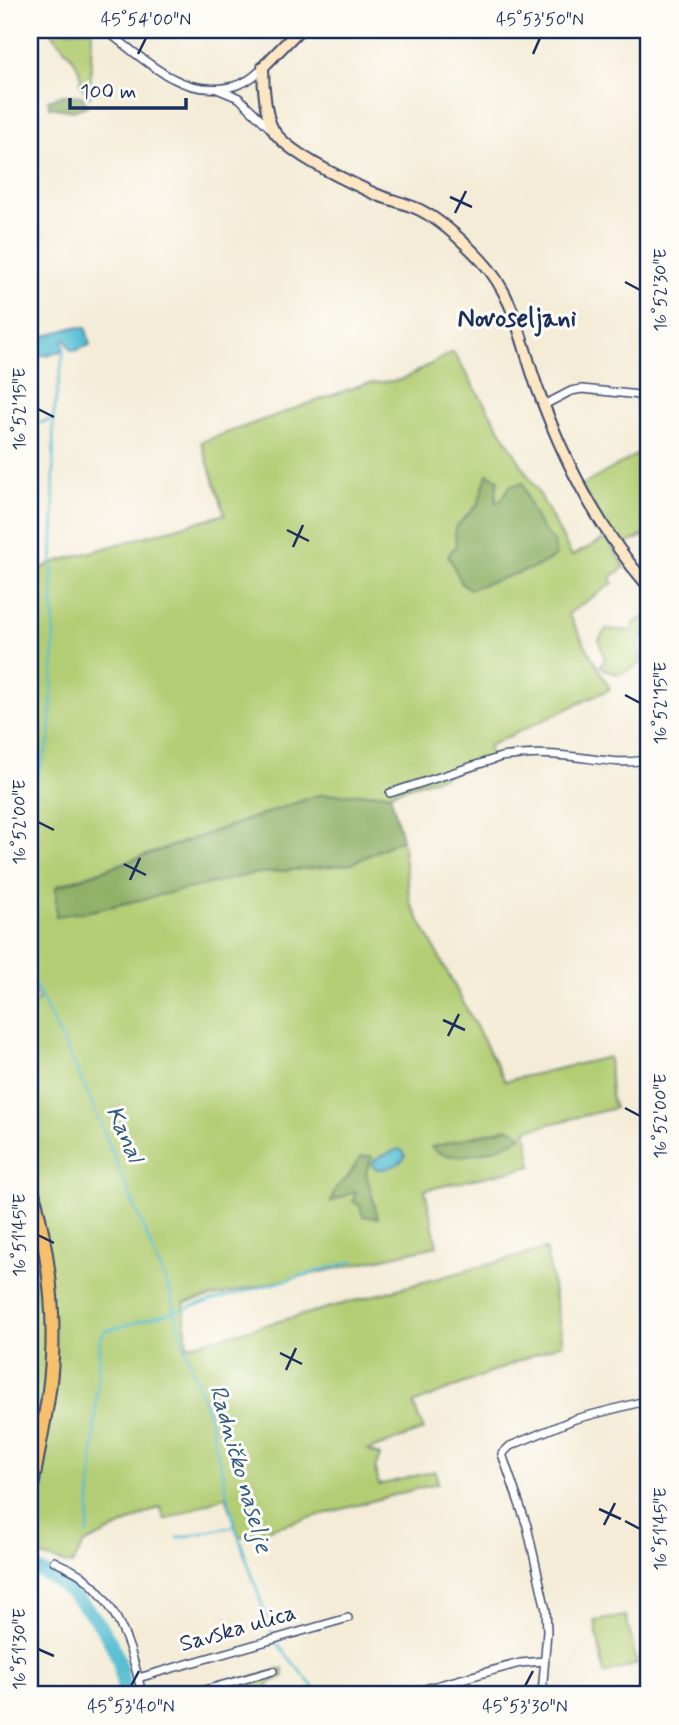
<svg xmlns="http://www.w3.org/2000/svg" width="679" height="1725" viewBox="0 0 679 1725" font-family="Mynerve,sans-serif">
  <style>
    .green { fill: #b2cd73; stroke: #667e68; stroke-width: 2 }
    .forest { fill: #8db065; stroke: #547062; stroke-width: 2 }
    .water { fill: #55bdd2; stroke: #387698; stroke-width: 2 }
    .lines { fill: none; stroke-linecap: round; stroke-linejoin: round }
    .stream { stroke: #55bdd2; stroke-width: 2.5 }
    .river { stroke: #55bdd2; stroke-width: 14 }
    .street-casing { stroke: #3c4b70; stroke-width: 10 }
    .secondary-casing { stroke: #3c4b70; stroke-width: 14 }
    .primary-casing { stroke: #3c4b70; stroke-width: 16 }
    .street { stroke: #fff; stroke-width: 7 }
    .secondary { stroke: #fce6c4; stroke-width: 10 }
    .primary { stroke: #f7c06c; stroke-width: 12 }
    .ticks { fill: none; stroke: #1b2f5e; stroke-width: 2.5 }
    .labels { text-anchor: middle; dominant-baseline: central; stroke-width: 6; stroke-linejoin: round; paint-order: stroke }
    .street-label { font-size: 23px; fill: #1b2f5e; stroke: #fdfcf7 }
    .water-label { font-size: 24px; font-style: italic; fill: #2c5a81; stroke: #fdfcf7 }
    .quarter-label { font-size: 26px; font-weight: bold; fill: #1b2f5e; stroke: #fdfcf7 }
    .neatline { fill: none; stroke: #1b2f5e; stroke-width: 2.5 }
    .ticks-label { font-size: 18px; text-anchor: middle; fill: #1b2f5e }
  </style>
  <rect width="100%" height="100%" fill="#fdfcf7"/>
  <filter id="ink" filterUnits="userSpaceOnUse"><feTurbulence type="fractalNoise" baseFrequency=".0143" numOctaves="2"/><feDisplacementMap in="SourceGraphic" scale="14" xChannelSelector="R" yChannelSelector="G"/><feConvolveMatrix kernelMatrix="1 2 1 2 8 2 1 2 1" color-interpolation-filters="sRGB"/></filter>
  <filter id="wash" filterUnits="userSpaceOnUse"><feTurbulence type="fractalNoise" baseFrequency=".00686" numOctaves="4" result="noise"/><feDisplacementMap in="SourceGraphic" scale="28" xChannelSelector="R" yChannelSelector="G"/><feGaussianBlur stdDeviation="1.57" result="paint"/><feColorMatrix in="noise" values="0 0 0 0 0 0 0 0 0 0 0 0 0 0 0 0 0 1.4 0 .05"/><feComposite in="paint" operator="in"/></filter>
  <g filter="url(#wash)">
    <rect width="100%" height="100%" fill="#f4ecd7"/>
    <g class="green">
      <path d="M92,30L90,97L80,85C85,62 60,48 51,31Z"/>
      <polygon points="30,254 45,296 30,303"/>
      <polygon points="453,352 540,495 572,556 606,538 625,567 610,578 613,583 568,614 610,689 488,746 493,760 390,793 318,795 57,886 56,915 91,911 252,874 351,864 402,839 410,902 505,1081 609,1057 611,1096 615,1108 526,1130 532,1166 425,1190 437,1246 184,1303 187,1346 546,1249 563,1343 413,1404 424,1430 368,1450 380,1456 375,1469 379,1485 435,1471 438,1483 239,1537 226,1496 165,1520 160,1507 84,1544 72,1565 30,1553 30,1509 41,1434 30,1434 30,1225 39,1222 30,1186 30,1004 39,1000 30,987 30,574 52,563 225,514 201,442 364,384 401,380"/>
      <polygon points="636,395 649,396 649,533 618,548 581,486 641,452"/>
      <path d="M649,615V627L639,641L641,663C622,674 619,679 600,666L605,660L599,640L606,629L632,631L635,622Z"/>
      <polygon points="626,1616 637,1664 604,1674 595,1621"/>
      <polygon points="283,1669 284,1676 267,1684 272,1695 188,1695"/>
    </g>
    <g class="forest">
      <polygon points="63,95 82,96 87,106 73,111 50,107 48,100"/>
      <path d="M487,474L498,479L495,503L502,499L510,486L523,483C529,505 537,527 554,542L556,556L536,567L470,589L462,584L448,555L456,546L455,528L478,504Z"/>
      <polygon points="390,793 402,839 351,864 252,874 91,911 56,916 56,887 318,795"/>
      <path d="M508,1128L516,1131L522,1136C502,1149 449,1167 431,1147Z"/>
      <polygon points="372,1156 366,1173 378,1218 363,1216 360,1206 353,1201 356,1191 331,1202 336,1187 348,1177 360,1157"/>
    </g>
    <g class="water">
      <path d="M74,327L86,328L90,345L75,351L71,350L65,339L63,340L64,349C56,355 49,355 38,356L33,340Z"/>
      <path d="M398,1149L403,1151L405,1156C400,1166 386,1170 375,1169L372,1164L375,1159Z"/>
    </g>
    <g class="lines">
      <g class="stream">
        <polyline points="53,419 64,349"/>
        <polyline points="30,426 53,419 54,515 52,563 54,640 50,739 30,796"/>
        <polyline points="30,975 86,1089 170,1292 181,1335 209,1417 235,1526 272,1634"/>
        <polyline points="88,1534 100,1340 105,1331 354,1261"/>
        <polyline points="178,1538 235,1526"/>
        <polyline points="73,1594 78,1580"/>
        <polyline points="275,1641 320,1695"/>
      </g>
      <path class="river" d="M30,1567C67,1580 107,1625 119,1662C122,1673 123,1684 124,1695"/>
    </g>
  </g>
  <g filter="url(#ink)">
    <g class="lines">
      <defs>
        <g id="street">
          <path d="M105,30C126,45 148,66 172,78C200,93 241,94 262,68"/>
          <polyline points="217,89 239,98 271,129"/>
          <polyline points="544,405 571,391 582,389 649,396"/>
          <path d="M390,793L501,757C522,754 545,753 567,756C594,758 622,766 649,759"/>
          <polyline points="30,1436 41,1437"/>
          <path d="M54,1561C63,1566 74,1570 82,1576C119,1605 133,1652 142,1695"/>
          <polyline points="138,1678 348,1618"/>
          <polyline points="187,1695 273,1671"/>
          <polyline points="403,1695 520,1663 544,1661"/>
          <polyline points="542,1695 547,1631 546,1610 527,1526 502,1454 510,1446 575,1419 649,1400"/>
        </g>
        <path id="secondary" d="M299,30L263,67C263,84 265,121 276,134C295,157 347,181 375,194C389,200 406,203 420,210C442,221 464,242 481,260C516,297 521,344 538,390C564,461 599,530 649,587"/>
        <g id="primary">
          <path d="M30,1181C46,1239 55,1297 52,1357C50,1406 36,1454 30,1502"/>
          <polyline points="30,1692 31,1695"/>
        </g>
      </defs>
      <use href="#street" class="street-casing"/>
      <use href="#secondary" class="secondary-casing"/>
      <use href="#primary" class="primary-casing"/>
      <use href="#street" class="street"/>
      <use href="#secondary" class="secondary"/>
      <use href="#primary" class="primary"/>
    </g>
  </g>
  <path class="ticks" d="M138,54L146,38M533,54L540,38M450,197L472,207M455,213L466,191M625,282L640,290M38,409L54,417M287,530L309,541M293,547L303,525M625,695L640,703M38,822L54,830M124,864L146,875M130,880L140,858M443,1020L465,1030M448,1036L459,1014M625,1108L640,1116M38,1235L54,1243M280,1353L302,1364M286,1370L296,1348M599,1509L621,1519M625,1521L640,1529M604,1525L615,1503M38,1649L54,1656M131,1686L139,1671M525,1686L533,1671"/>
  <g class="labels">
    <g class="street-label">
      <text transform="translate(238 1629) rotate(-16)">Savska ulica</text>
    </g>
    <g class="water-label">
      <text transform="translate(124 1134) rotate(66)">Kanal</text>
      <text transform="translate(240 1469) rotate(74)">Radničko naselje</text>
    </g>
    <g class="quarter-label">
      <text x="517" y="319">Novoseljani</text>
    </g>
  </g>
  <rect width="679" height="1725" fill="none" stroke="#fdfcf7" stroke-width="77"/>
  <path d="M70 98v10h116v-10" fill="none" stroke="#1b2f5e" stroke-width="3.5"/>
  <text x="80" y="98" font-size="21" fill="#1b2f5e" stroke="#fdfcf7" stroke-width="5" paint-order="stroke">100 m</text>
  <rect x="38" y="38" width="602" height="1648" class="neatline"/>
  <g class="ticks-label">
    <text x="146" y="25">45°54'00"N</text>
    <text x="540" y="25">45°53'50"N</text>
    <text transform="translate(660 290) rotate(-90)" y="6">16°52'30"E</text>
    <text transform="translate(19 409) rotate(-90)" y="6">16°52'15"E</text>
    <text transform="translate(660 703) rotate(-90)" y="6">16°52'15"E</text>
    <text transform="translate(19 822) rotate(-90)" y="6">16°52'00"E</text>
    <text transform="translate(660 1116) rotate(-90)" y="6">16°52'00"E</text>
    <text transform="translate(19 1235) rotate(-90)" y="6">16°51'45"E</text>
    <text transform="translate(660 1529) rotate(-90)" y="6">16°51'45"E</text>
    <text transform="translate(19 1649) rotate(-90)" y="6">16°51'30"E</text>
    <text x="131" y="1712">45°53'40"N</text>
    <text x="525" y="1712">45°53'30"N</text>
  </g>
</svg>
